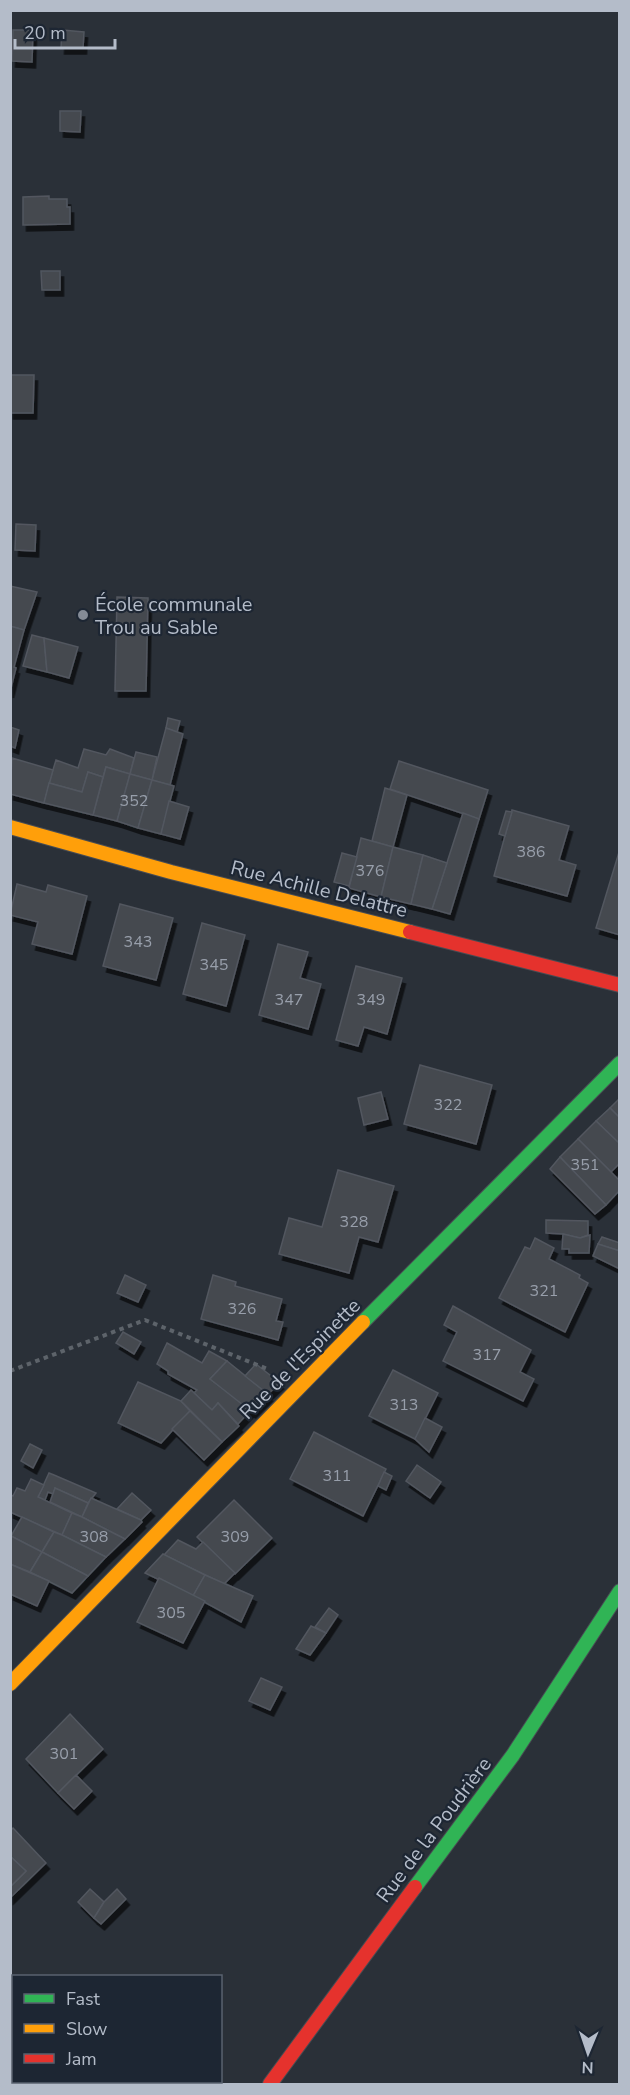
<svg xmlns="http://www.w3.org/2000/svg" width="630" height="2095" viewBox="0 0 630 2095" font-family="'Nunito Sans',sans-serif">
  <style>
    .building { fill: #444950; stroke: #52575f; stroke-width: 1.5; filter: url(#shadow) }
    .lines { fill: none; stroke-linecap: round; stroke-linejoin: round }
    .fast-casing { stroke: #484c53; stroke-width: 16 }
    .slow-casing { stroke: #484c53; stroke-width: 16 }
    .jam-casing { stroke: #484c53; stroke-width: 16 }
    .path { stroke: #5d636a; stroke-width: 4; stroke-dasharray: 4.5 4.5; stroke-linecap: butt }
    .fast { stroke: #30b455; stroke-width: 14 }
    .slow { stroke: #ff9f0a; stroke-width: 14 }
    .jam { stroke: #e5322d; stroke-width: 14 }
    .poi-dot { fill: #848b96; stroke: #1d2633; stroke-width: 2 }
    .labels { text-anchor: middle; dominant-baseline: central; stroke-width: 4.5; stroke-linejoin: round; paint-order: stroke }
    .number-label { font-size: 16px; fill: #989fab }
    .poi-label { font-size: 20px; fill: #b4bcc9; stroke: #1d2633; text-anchor: start }
    .street-label { font-size: 20px; fill: #b4bcc9; stroke: #1d2633 }
  </style>
  <defs>
    <filter id="shadow"><feDropShadow dx="3.5" dy="6" stdDeviation="0" flood-color="#0009"/></filter>
  </defs>
  <rect width="100%" height="100%" fill="#2a3038"/>
  <g class="building">
    <polygon points="13,30 33,30 32,62 12,61"/>
    <polygon points="62,30 84,32 83,48 61,48"/>
    <polygon points="60,111 81,111 80,132 60,131"/>
    <polygon points="49,196 49,199 67,199 67,207 70,207 70,224 23,225 23,197"/>
    <polygon points="41,271 60,271 60,290 42,290"/>
    <polygon points="10,375 34,375 33,413 10,413"/>
    <polygon points="16,524 36,525 35,551 15,550"/>
    <polygon points="10,586 37,592 24,630 10,626"/>
    <polygon points="117,597 148,598 146,691 115,691"/>
    <polygon points="10,626 24,630 14,667 16,668 10,692"/>
    <polygon points="32,635 44,638 47,672 23,666"/>
    <polygon points="44,638 78,647 69,678 47,672"/>
    <polygon points="168,718 180,721 177,732 166,728"/>
    <polygon points="10,727 19,730 15,748 10,746"/>
    <polygon points="166,728 183,734 170,785 152,780"/>
    <polygon points="84,749 106,755 110,749 134,758 130,774 106,767 103,777 88,772 82,792 49,783 56,760 78,768"/>
    <polygon points="136,752 157,757 152,780 130,774"/>
    <polygon points="12,758 53,770 44,803 10,794"/>
    <polygon points="399,761 488,790 479,819 390,789"/>
    <polygon points="106,767 130,774 117,821 93,815"/>
    <polygon points="88,772 103,777 93,815 44,803 49,783 82,792"/>
    <polygon points="130,774 152,780 138,828 117,821"/>
    <polygon points="152,780 174,786 161,834 138,828"/>
    <polygon points="385,788 407,795 393,847 372,841"/>
    <polygon points="169,801 189,807 180,839 161,834"/>
    <polygon points="512,810 569,826 559,860 576,865 567,896 494,876"/>
    <polygon points="506,811 512,812 505,836 499,834"/>
    <polygon points="463,813 479,819 450,914 432,909"/>
    <polygon points="361,838 393,847 381,897 349,888"/>
    <polygon points="393,847 423,855 411,904 381,897"/>
    <polygon points="620,849 620,935 596,928"/>
    <polygon points="342,853 357,857 349,886 334,882"/>
    <polygon points="423,855 447,863 432,909 411,904"/>
    <polygon points="17,884 46,892 48,885 87,896 72,954 32,944 38,922 10,915"/>
    <polygon points="120,904 173,918 156,980 103,966"/>
    <polygon points="202,923 245,935 226,1006 183,994"/>
    <polygon points="278,944 308,952 300,978 321,984 308,1029 259,1015"/>
    <polygon points="356,966 402,978 387,1034 364,1027 358,1046 336,1040"/>
    <polygon points="420,1065 492,1085 476,1144 404,1124"/>
    <polygon points="381,1092 388,1119 364,1125 358,1098"/>
    <polygon points="620,1098 620,1118 610,1108"/>
    <polygon points="610,1108 620,1118 620,1144 596,1121"/>
    <polygon points="596,1121 620,1144 620,1163 611,1172 578,1139"/>
    <polygon points="578,1139 620,1181 620,1190 606,1205 560,1157"/>
    <polygon points="560,1157 606,1205 595,1214 550,1169"/>
    <polygon points="338,1170 394,1186 378,1242 359,1237 349,1273 279,1254 289,1218 322,1227"/>
    <polygon points="546,1220 588,1221 588,1235 580,1238 563,1234 546,1233"/>
    <polygon points="563,1234 580,1238 590,1235 589,1253 569,1253 569,1249 562,1249"/>
    <polygon points="602,1237 620,1243 620,1251 598,1244"/>
    <polygon points="535,1238 554,1248 549,1259 580,1275 579,1278 588,1283 565,1332 499,1298 525,1247 530,1249"/>
    <polygon points="598,1244 620,1251 620,1269 593,1256"/>
    <polygon points="125,1275 146,1285 138,1302 117,1293"/>
    <polygon points="213,1275 236,1282 235,1286 282,1299 276,1321 283,1322 278,1340 201,1319"/>
    <polygon points="453,1306 531,1350 520,1372 534,1379 523,1401 443,1361 457,1332 444,1325"/>
    <polygon points="123,1332 141,1342 134,1354 116,1343"/>
    <polygon points="167,1343 202,1363 209,1351 227,1361 210,1379 251,1410 238,1424 218,1403 212,1410 194,1393 197,1390 168,1374 168,1371 157,1364"/>
    <polygon points="227,1361 269,1395 252,1412 210,1379"/>
    <polygon points="256,1364 280,1383 268,1394 245,1376"/>
    <polygon points="393,1370 438,1393 415,1439 369,1416"/>
    <polygon points="138,1382 181,1401 190,1411 161,1443 118,1423"/>
    <polygon points="191,1390 212,1410 218,1403 239,1426 222,1442 181,1401"/>
    <polygon points="190,1411 222,1442 204,1460 172,1429"/>
    <polygon points="425,1418 442,1427 429,1452 415,1439"/>
    <polygon points="314,1432 386,1469 363,1516 290,1479"/>
    <polygon points="30,1444 42,1450 33,1468 21,1461"/>
    <polygon points="417,1465 441,1482 430,1498 406,1481"/>
    <polygon points="384,1472 392,1476 386,1490 378,1486"/>
    <polygon points="49,1473 54,1475 96,1493 88,1503 55,1488 53,1494 48,1492 45,1500 38,1497"/>
    <polygon points="31,1479 44,1485 38,1497 72,1513 62,1535 10,1512 11,1495 13,1496 17,1488 25,1491"/>
    <polygon points="55,1488 88,1503 82,1517 50,1502"/>
    <polygon points="132,1493 151,1510 141,1520 117,1509"/>
    <polygon points="91,1498 141,1520 142,1522 125,1539 82,1517"/>
    <polygon points="234,1500 272,1538 235,1574 197,1537"/>
    <polygon points="72,1513 82,1517 125,1539 106,1557 62,1535"/>
    <polygon points="22,1517 54,1532 42,1552 11,1536"/>
    <polygon points="54,1532 62,1535 106,1557 88,1576 42,1552"/>
    <polygon points="11,1536 42,1552 30,1572 10,1564"/>
    <polygon points="178,1540 196,1549 203,1542 235,1573 224,1584 164,1555"/>
    <polygon points="42,1552 88,1576 72,1593 30,1572"/>
    <polygon points="163,1554 205,1575 193,1596 145,1573"/>
    <polygon points="10,1564 49,1581 37,1606 10,1594"/>
    <polygon points="205,1575 253,1596 241,1622 193,1596"/>
    <polygon points="159,1578 205,1601 183,1643 137,1622"/>
    <polygon points="329,1608 338,1615 326,1633 315,1627"/>
    <polygon points="311,1626 326,1633 310,1655 296,1649"/>
    <polygon points="261,1678 282,1687 270,1710 249,1701"/>
    <polygon points="70,1714 103,1749 58,1793 26,1759"/>
    <polygon points="76,1775 92,1791 74,1809 58,1793"/>
    <polygon points="13,1828 46,1863 10,1898 10,1887 26,1871 10,1856 10,1831"/>
    <polygon points="10,1856 26,1871 10,1887"/>
    <polygon points="90,1889 104,1902 94,1918 78,1902"/>
    <polygon points="117,1889 126,1899 101,1924 94,1918 104,1902"/>
  </g>
  <g class="lines">
    <defs>
      <g id="fast">
        <polyline points="363,1322 620,1063"/>
        <polyline points="415,1887 513,1755 620,1591"/>
      </g>
      <g id="slow">
        <polyline points="10,827 171,872 410,932"/>
        <polyline points="10,1684 363,1322"/>
      </g>
      <g id="jam">
        <polyline points="410,932 620,985"/>
        <polyline points="270,2084 415,1887"/>
      </g>
    </defs>
    <use href="#fast" class="fast-casing"/>
    <use href="#slow" class="slow-casing"/>
    <use href="#jam" class="jam-casing"/>
    <polyline class="path" points="10,1371 145,1320 270,1370"/>
    <use href="#fast" class="fast"/>
    <use href="#slow" class="slow"/>
    <use href="#jam" class="jam"/>
  </g>
  <circle class="poi-dot" cx="83" cy="615" r="6"/>
  <g class="labels">
    <g class="number-label">
      <text x="134" y="801">352</text>
      <text x="531" y="852">386</text>
      <text x="370" y="871">376</text>
      <text x="138" y="942">343</text>
      <text x="214" y="965">345</text>
      <text x="289" y="1000">347</text>
      <text x="371" y="1000">349</text>
      <text x="448" y="1105">322</text>
      <text x="585" y="1165">351</text>
      <text x="354" y="1222">328</text>
      <text x="544" y="1291">321</text>
      <text x="242" y="1309">326</text>
      <text x="487" y="1355">317</text>
      <text x="404" y="1405">313</text>
      <text x="337" y="1476">311</text>
      <text x="94" y="1537">308</text>
      <text x="235" y="1537">309</text>
      <text x="171" y="1613">305</text>
      <text x="64" y="1754">301</text>
    </g>
    <g class="poi-label">
      <text x="95" y="604">École communale<tspan x="95" dy="23">Trou au Sable</tspan></text>
    </g>
    <g class="street-label">
      <text transform="translate(319 889) rotate(14)">Rue Achille Delattre</text>
      <text transform="translate(300 1359) rotate(-45)">Rue de l'Espinette</text>
      <text transform="translate(434 1830) rotate(-53)">Rue de la Poudrière</text>
    </g>
  </g>
  <rect width="630" height="2095" fill="none" stroke="#b4bcc9" stroke-width="24"/>
  <rect x="12" y="1975" width="210" height="108" fill="#1d2633" stroke="#59626f" stroke-width="1.5"/>
  <rect x="24" y="1994" width="30" height="9" fill="#30b455" stroke="#59626f" stroke-width="1.5"/>
  <text x="66" y="2005" font-size="18" fill="#b4bcc9">Fast</text>
  <rect x="24" y="2024" width="30" height="9" fill="#ff9f0a" stroke="#59626f" stroke-width="1.5"/>
  <text x="66" y="2035" font-size="18" fill="#b4bcc9">Slow</text>
  <rect x="24" y="2054" width="30" height="9" fill="#e5322d" stroke="#59626f" stroke-width="1.5"/>
  <text x="66" y="2065" font-size="18" fill="#b4bcc9">Jam</text>
  <g transform="translate(588 2053) rotate(182)" stroke="#1d2633" stroke-width="4.5" paint-order="stroke">
  <path d="M0-4.5L10 22L0 15L-10 22Z" fill="#b4bcc9"/>
  <text y="-9" font-size="16" font-weight="bold" text-anchor="middle" fill="#b4bcc9">N</text>
  </g>
  <path d="M15 39v9h100v-9" fill="none" stroke="#b4bcc9" stroke-width="3"/>
  <text x="24" y="39" font-size="18" fill="#b4bcc9" stroke="#1d2633" stroke-width="4.5" paint-order="stroke">20 m</text>
</svg>
